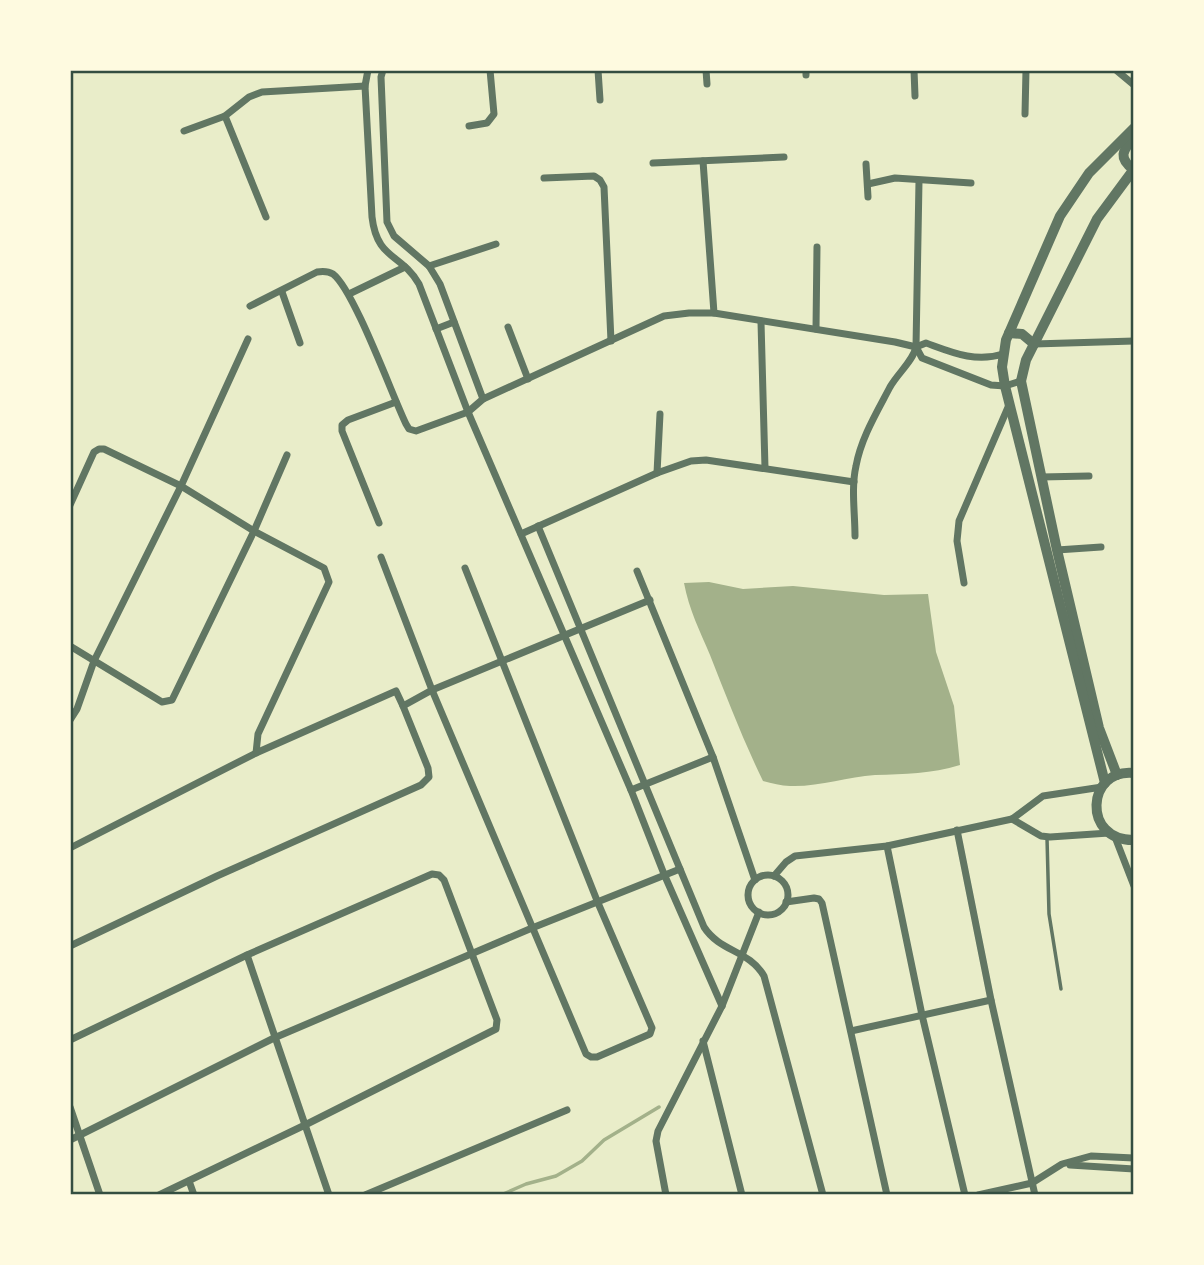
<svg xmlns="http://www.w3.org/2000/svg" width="1204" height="1265" viewBox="0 0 1204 1265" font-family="Mulish,sans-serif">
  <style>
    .water { fill: #a3b18a }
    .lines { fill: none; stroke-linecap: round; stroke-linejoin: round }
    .stream { stroke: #a3b18a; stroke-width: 3.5 }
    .service { stroke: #617663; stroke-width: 3.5 }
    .minor { stroke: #617663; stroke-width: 7 }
    .tertiary { stroke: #617663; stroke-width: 10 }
    .neatline { fill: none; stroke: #344e41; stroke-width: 2.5 }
  </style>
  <rect width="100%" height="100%" fill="#e9edc9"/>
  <path class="water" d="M709,582L743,589L793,586L884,595L928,594L936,652L954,706L960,765C931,774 905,774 875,775C847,777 819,787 790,786C781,786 772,783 763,781C743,740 727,698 710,655C700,631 689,610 684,583Z"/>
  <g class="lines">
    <polyline class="stream" points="501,1195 526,1184 556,1176 582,1161 604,1140 659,1107"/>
    <polyline class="service" points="1047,838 1049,914 1061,989"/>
    <g class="minor">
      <path d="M368,70L365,86L372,217C377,260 401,253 419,284L468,412L631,790L664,874L722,1006"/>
      <polyline points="383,70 381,77 387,222 394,236 429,266 440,284 483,399"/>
      <polyline points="598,70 600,100"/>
      <polyline points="706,70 707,84"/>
      <polyline points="806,70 806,75"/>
      <polyline points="914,70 915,96"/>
      <polyline points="1116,70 1134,85"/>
      <polyline points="1025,114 1026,70"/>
      <polyline points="225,116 266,217"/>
      <polyline points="469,126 487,123 494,114 490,70"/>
      <polyline points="184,131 225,116 249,97 262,92 365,86"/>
      <polyline points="703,161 714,313"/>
      <polyline points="653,163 784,157"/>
      <polyline points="866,164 868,197"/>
      <polyline points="544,178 594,176 600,180 604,187 611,341"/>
      <polyline points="868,184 895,178 971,183"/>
      <polyline points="429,266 496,244"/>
      <polyline points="282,292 300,343"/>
      <polyline points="349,294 405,267"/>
      <path d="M250,306L317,272C323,271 328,271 333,274C354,290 392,395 406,424L409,429L416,431L468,412L483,399L664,316L689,313H714L895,342L916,347L926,343C951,352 975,363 1003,354"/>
      <polyline points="761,322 765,468"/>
      <polyline points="508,327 528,379"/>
      <polyline points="436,329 454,322"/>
      <polyline points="816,329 817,247"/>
      <polyline points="1034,344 1134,341"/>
      <polyline points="916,347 922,358 991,385 1005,386 1021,381"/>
      <polyline points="657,473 660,414"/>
      <polyline points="1041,477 1089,476"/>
      <polyline points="70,505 94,452 99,449 104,449 181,486 254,531 324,568 329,582 258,734 256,753"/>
      <polyline points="379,523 342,431 342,425 348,420 396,402"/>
      <path d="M538,526L704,927C720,952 749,950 764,976L823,1195"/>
      <polyline points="521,534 657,473 691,461 706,460 854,482"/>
      <path d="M855,536C855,513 851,488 856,466C861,438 877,412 890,387C898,373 913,361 916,347L919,181"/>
      <polyline points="1057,550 1101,547"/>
      <polyline points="381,557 432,690 586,1054 591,1057 597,1057 650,1034 652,1028 598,903 465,568"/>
      <polyline points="637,571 713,757 755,880"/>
      <polyline points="964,583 957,541 959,521 1009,405"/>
      <polyline points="70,646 162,702 172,700 254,531 287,455"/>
      <polyline points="70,720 77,709 94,661 181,486 248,339"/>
      <polyline points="631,790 713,757"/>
      <polyline points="1012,819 1041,836 1050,837 1109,833"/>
      <polyline points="957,830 991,1000 1035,1195"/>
      <polyline points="1115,837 1134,886"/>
      <polyline points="887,846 922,1015 965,1195"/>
      <polyline points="70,848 256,753 396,691 403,706 432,690 650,600"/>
      <circle cx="768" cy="895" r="20"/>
      <polyline points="774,876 786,862 795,856 887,846 1012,819 1043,796 1102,787"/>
      <polyline points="786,902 814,898 819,899 822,903 887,1195"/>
      <polyline points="70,946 217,876 421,785 429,777 428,768 403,706"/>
      <polyline points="247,955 329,1195"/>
      <polyline points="851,1031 991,1000"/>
      <polyline points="70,1040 247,955 432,874 439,875 444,880 497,1020 496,1029 305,1125 159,1195"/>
      <polyline points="703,1041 742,1195"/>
      <polyline points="70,1107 100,1195"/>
      <polyline points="70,1140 274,1038 532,928 680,869"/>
      <polyline points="1070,1165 1134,1169"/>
      <polyline points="189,1181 194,1195"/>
      <polyline points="365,1195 567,1110"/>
      <polyline points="666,1195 656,1141 658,1131 722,1006 759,912"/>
      <polyline points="978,1195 1032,1183 1062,1164 1091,1156 1134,1158"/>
    </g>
    <g class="tertiary">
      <path d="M1134,170C1118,158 1122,151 1134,137"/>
      <polyline points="1009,333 1022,334 1034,344"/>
      <path d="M1134,773C1086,768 1082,841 1134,840"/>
      <polyline points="1117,775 1099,728 1057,550 1021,381 1026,360 1097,219 1134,169"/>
      <polyline points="1105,783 1005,386 1002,367 1006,340 1060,216 1089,173 1134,128"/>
    </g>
  </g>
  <rect width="1204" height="1265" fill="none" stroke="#fefae0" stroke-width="144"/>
  <rect x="72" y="72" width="1060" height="1121" class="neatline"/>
</svg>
